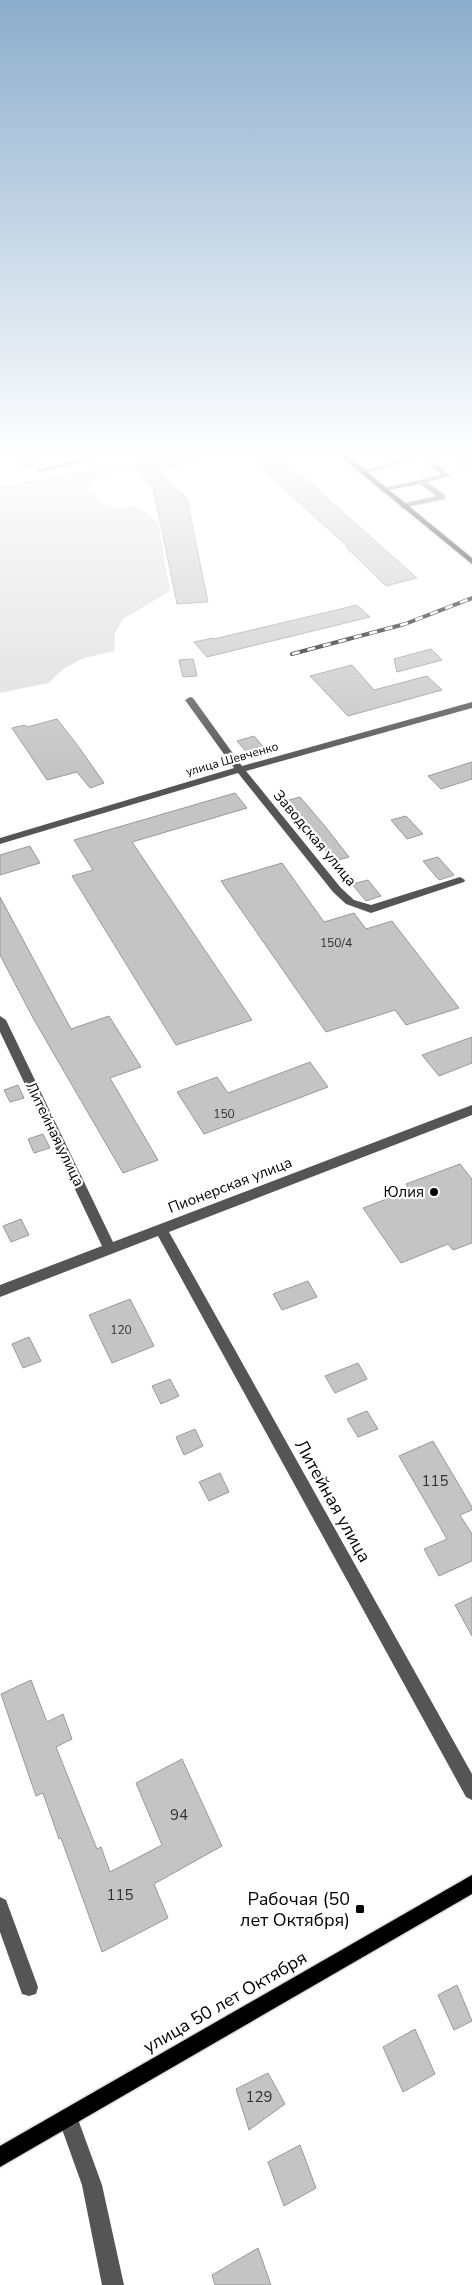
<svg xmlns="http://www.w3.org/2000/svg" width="472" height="2285" viewBox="0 0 472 2285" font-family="'Nunito Sans',sans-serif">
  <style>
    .green { fill: #dcdcdc }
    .building { fill: #c4c4c4; stroke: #999 }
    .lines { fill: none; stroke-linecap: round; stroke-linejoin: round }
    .major-casing { stroke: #dbdbdb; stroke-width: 3 }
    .minor { fill: #555; fill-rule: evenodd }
    .major { fill: #000; fill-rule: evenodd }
    .rail-casing { stroke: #000; stroke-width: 4 }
    .rail { stroke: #fff; stroke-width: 2.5; stroke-dasharray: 8; stroke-linecap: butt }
    .poi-dot { fill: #000; stroke: #fff; stroke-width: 2 }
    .labels { text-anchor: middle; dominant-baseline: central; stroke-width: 4.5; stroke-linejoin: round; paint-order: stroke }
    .far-street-label { font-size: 12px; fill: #000; stroke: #fff }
    .number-label { font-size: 12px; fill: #313131 }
    .street-label { font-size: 15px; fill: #000; stroke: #fff }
    .poi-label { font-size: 15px; fill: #000; stroke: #fff; text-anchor: end }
    .near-number-label { font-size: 15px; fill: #313131 }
    .near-street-label { font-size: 18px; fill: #000; stroke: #fff }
    .near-poi-label { font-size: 18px; fill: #000; stroke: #fff; text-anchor: end }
  </style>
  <rect width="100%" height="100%" fill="#fff"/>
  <path class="green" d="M127,461L136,469C119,472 94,474 85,489L108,507L120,509L133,506L142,510L158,522L170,591L123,619L115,633L114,651L84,658L65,668L48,683L0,693V487Z"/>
  <g class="building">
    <polygon points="11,452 31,452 41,465 24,468"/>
    <polygon points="178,452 206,452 207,460 158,470 187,499 208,602 177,604 153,488 129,463"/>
    <polygon points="243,452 275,452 417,578 386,586 346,547 348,547"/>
    <polygon points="444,452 472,452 472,473"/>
    <polygon points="357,605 370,617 207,657 194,642 213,638 214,639"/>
    <polygon points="431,649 442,660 397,672 394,659"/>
    <polygon points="193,659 197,676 183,677 179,660"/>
    <polygon points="352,665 374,690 427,676 442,690 348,716 310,676"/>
    <polygon points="57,719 78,746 104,783 90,788 77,772 47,780 12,728 25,725 27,727"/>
    <polygon points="254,736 266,750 249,755 237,741"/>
    <polygon points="472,762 472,779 441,789 428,776"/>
    <polygon points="235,793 247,808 132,842 252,1020 176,1045 72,876 93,870 74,840"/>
    <polygon points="300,797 324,825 349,857 334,861 286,801"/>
    <polygon points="406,816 423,834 407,839 391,820"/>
    <polygon points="30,846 40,863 0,875 0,855"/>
    <polygon points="438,857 454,875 439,880 423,861"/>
    <polygon points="282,863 324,922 354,913 366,929 392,921 459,1008 406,1025 395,1010 326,1032 221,881"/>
    <polygon points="368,880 381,896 366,901 352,884"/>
    <polygon points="0,897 71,1029 109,1016 141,1067 110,1078 158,1160 123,1173 33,1018 0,955"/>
    <polygon points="472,1037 472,1063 439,1076 422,1055"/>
    <polygon points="310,1062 328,1087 204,1134 177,1092 217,1077 228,1093"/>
    <polygon points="18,1085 24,1098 10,1102 4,1090"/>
    <polygon points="43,1134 50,1148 34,1153 28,1139"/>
    <polygon points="460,1164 472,1179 472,1243 453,1250 448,1244 401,1263 363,1208 410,1190 406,1184"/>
    <polygon points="21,1219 29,1235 11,1242 3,1226"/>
    <polygon points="308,1281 317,1297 282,1310 273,1294"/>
    <polygon points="130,1299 154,1346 112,1363 89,1315"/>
    <polygon points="29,1337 41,1361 23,1368 12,1344"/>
    <polygon points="358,1363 367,1379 335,1393 325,1376"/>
    <polygon points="170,1379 179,1396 161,1404 152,1386"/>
    <polygon points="367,1411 378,1429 358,1437 347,1419"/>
    <polygon points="195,1429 203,1446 184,1455 176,1437"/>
    <polygon points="433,1441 472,1507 472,1510 460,1515 472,1534 472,1561 439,1576 424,1549 447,1539 399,1456"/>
    <polygon points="220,1473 229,1492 209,1501 199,1482"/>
    <polygon points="472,1597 472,1636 455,1605"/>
    <polygon points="31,1680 47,1722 63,1714 72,1739 56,1747 97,1849 101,1847 110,1872 162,1845 136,1783 182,1759 222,1846 154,1884 168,1918 102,1952 61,1838 59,1839 43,1793 36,1796 1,1694"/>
    <polygon points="457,1985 472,2021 454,2030 438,1995"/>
    <polygon points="415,2029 435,2074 403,2092 383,2047"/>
    <polygon points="268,2073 285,2104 249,2130 236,2089"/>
    <polygon points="300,2145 316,2188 284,2206 268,2162"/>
    <polygon points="258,2248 271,2285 215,2285 212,2275"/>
  </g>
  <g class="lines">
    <defs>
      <g id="major">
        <polygon points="335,452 343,452 472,558 472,564"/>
        <polygon points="472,1875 472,1894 0,2167 0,2146"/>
      </g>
    </defs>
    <use href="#major" class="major-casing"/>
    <g class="minor">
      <polygon points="113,452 128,452 39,472 35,470"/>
      <polygon points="426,452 439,452 428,456 451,476 427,482 445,495 445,499 404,508 401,508 401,504 436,496 420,484 383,491 379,489 441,475 421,458 362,474 358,472"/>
      <polygon points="190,697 193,698 242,766 472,702 472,708 246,771 341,888 354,900 371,905 460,877 465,880 464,882 371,913 346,904 333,892 238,773 0,844 0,838 234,768 185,700"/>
      <polygon points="0,1016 6,1020 113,1242 472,1105 472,1115 169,1232 472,1774 472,1800 466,1797 158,1236 0,1297 0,1285 102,1246 0,1032"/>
      <polygon points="0,1897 6,1900 38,1987 36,1994 29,1996 22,1994 0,1932"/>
      <polygon points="68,2108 75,2111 102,2185 124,2285 102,2285 82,2185 58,2118 61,2111"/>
    </g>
    <use href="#major" class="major"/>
    <defs>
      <polyline id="rail" points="292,654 405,624 472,598"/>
    </defs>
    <use href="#rail" class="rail-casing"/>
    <use href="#rail" class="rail"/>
  </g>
  <linearGradient id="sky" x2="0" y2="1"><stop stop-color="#8cadcc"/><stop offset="0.59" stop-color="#fff"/><stop offset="1" stop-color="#fff" stop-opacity="0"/></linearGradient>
  <rect width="472" height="772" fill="url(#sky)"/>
  <g class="poi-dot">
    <circle cx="434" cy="1192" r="5"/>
    <rect x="355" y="1904" width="10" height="10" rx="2.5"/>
  </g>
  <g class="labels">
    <g class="far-street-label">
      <text transform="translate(232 759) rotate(-16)">улица Шевченко</text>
    </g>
    <g class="number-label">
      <text x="336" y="943">150/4</text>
      <text x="224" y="1114">150</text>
      <text x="121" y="1330">120</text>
    </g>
    <g class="street-label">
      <text transform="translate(315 838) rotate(50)">Заводская улица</text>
      <text transform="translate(55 1134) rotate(64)">Литейная улица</text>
      <text transform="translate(230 1185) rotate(-21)">Пионерская улица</text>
    </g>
    <g class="poi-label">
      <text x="424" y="1192">Юлия</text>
    </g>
    <g class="near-number-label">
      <text x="435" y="1481">115</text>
      <text x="179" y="1815">94</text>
      <text x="120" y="1895">115</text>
      <text x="259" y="2097">129</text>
    </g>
    <g class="near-street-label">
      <text transform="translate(333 1501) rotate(61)">Литейная улица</text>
      <text transform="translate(225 2002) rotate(-30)">улица 50 лет Октября</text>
    </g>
    <g class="near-poi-label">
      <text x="350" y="1899">Рабочая (50<tspan x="350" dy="21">лет Октября)</tspan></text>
    </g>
  </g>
</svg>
